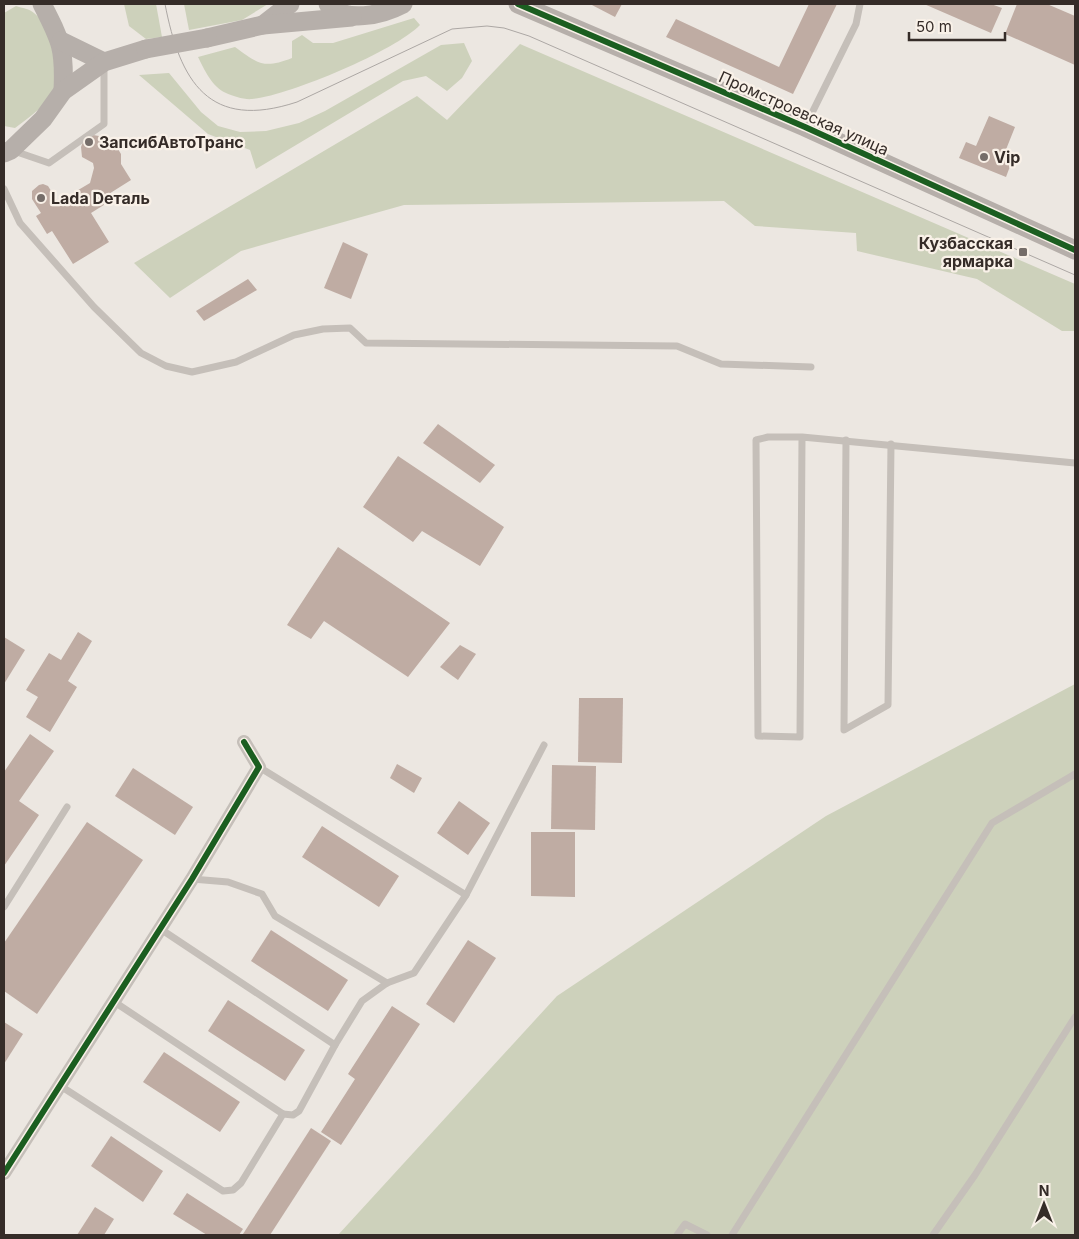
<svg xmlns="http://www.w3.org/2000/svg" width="1079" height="1239" viewBox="0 0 1079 1239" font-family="Inter,sans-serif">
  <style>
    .green { fill: #cdd1bb }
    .building { fill: #bfaca3 }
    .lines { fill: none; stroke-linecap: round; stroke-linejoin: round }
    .lane { stroke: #c5bfb9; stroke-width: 7 }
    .street { stroke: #c5bfb9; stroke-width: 14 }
    .secondary { stroke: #b6afaa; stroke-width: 19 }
    .tram { stroke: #aca7a4; stroke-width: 1 }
    .secondary-bridge { stroke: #b6afaa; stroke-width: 19 }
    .cycleway-casing { stroke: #f9f1e8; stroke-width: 9 }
    .cycleway { stroke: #1b5e20; stroke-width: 6 }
    .poi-dot { fill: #756d69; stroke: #f9f1e8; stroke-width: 2 }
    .labels { text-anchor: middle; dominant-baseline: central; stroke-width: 4.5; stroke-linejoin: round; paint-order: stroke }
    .street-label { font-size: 16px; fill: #352c28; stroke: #f9f1e8 }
    .poi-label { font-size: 16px; font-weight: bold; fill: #352c28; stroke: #f9f1e8; text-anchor: start }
  </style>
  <rect width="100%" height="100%" fill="#ece7e1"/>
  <g class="green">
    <polygon points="124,4 156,4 162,37 146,39 129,26"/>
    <polygon points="184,4 268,4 242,20 189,30"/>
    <path d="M16,6C22,8 30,9 34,13C51,26 64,67 55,87C47,105 31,116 15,128L4,126V13Z"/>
    <path d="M414,18L420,25C395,51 288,96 252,99C245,100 232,96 226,93C212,87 204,69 198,57L235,47C258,64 264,69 292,58V41L302,35L313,43H333Z"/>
    <polygon points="464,43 472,61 462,78 447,91 426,76 403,81 256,169 250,150 208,134 139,75 169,73 201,112 218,126 240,132 266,131 299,123 325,111 441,45"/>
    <polygon points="520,44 1075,284 1075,331 1062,331 977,279 857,251 856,233 755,226 724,201 404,205 241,251 170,298 134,263 417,96 447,120"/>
    <polygon points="1075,684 1075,1235 338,1235 557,996 826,816"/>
  </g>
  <g class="building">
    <polygon points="590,4 622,4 615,17"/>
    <polygon points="809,4 837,4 793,94 666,37 676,19 779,67"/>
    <polygon points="924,4 991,4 1002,8 991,33"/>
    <polygon points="1017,4 1047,4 1075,16 1075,65 1005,34"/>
    <polygon points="989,116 1015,127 1003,157 1012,161 1006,177 959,158 966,142 976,146"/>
    <polygon points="93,135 105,137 116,146 121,154 121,164 131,180 104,197 107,203 91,213 109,242 73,264 52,231 47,234 36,216 41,213 32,199 32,191 39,185 43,184 48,186 58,202 90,183 94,168 93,163 82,157 81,147 83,142"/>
    <polygon points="343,242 368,254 351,299 324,288"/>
    <polygon points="248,279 257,290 204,321 196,311"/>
    <polygon points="438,424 495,465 480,483 423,443"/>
    <polygon points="398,456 504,527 480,566 422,531 413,542 363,507"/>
    <polygon points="338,547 450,623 408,677 324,621 311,639 287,625"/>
    <polygon points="78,632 92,641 68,681 77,687 50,732 26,717 38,697 26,690 49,653 61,660"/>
    <polygon points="4,637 25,650 4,684"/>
    <polygon points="460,645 476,654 458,680 440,667"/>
    <polygon points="579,698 623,698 622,763 578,762"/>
    <polygon points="30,734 54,751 19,801 39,815 4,866 4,772"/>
    <polygon points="397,764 422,778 414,793 390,778"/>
    <polygon points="552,765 596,766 595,830 551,829"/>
    <polygon points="133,768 193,807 175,835 115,796"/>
    <polygon points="459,801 490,823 468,855 437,833"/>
    <polygon points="87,822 143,860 37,1014 4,991 4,943"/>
    <polygon points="322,826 399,876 379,907 302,857"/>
    <polygon points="531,832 575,832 575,897 531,896"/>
    <polygon points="271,930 348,980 328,1011 251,961"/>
    <polygon points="468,940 496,958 454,1023 426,1004"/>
    <polygon points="228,1000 305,1050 285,1081 208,1031"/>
    <polygon points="392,1006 420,1024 341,1145 321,1132 355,1079 348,1074"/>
    <polygon points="4,1022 23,1034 4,1064"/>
    <polygon points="164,1052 240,1102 220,1132 143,1082"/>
    <polygon points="311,1128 331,1141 270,1235 245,1235 243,1234"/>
    <polygon points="111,1136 163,1171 143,1202 91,1166"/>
    <polygon points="187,1193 243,1229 239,1235 207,1235 173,1214"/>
    <polygon points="95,1207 114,1219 104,1235 77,1235"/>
  </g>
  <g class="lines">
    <g class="lane">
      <polyline points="805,127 856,24 860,4"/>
      <polyline points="14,151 49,163 104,124 104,64"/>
      <polyline points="4,189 20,223 94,307 141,353 166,366 192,372 236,362 294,335 323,329 350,328 366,343 677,346 721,364 811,367"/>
      <polyline points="802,437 800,737 758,736 756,440 768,437 802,437 1075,463"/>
      <polyline points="846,440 844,730 888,705 891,444"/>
      <polyline points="259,767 466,895 544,745"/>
      <polyline points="192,879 228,882 262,894 275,916 387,983"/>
      <polyline points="4,907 67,807"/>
      <polyline points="159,928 335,1045"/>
      <polyline points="113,1001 283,1114"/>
      <polyline points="59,1085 223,1191 233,1190 241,1183 283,1114 293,1115 299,1111 335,1045 362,1001 387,983 414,973 466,895"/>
      <polyline points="677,1235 685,1224 707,1235"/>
      <polyline points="732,1235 992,823 1075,774"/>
      <polyline points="933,1235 975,1175 1075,1017"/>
    </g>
    <polyline class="street" points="4,1173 192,879 259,767 244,742"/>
    <g class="secondary">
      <path d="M42,4C61,41 65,49 63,91"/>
      <path d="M328,4C345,24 382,15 403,4"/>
      <polyline points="518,4 805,127 1075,250"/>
      <polyline points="263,25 290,4"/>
      <polyline points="207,38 263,25 352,17"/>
      <polyline points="61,41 104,62"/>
      <polyline points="4,153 11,150 43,119 63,91 104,62 146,49"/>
    </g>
    <path class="tram" d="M165,4C180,82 209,131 297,102L452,29L487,26L504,28L529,36L1075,275"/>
    <polyline class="secondary-bridge" points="146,49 207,38"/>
    <defs>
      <g id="cycleway">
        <polyline points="518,4 805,127 1075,250"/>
        <polyline points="4,1173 192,879 259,767 244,742"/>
      </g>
    </defs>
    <use href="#cycleway" class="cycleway-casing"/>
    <use href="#cycleway" class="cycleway"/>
  </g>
  <g class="poi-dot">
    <circle cx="89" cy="142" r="5"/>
    <circle cx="984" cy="157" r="5"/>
    <circle cx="41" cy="198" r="5"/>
    <rect x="1018" y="247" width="10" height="10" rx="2.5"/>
  </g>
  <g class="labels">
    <g class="street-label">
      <text transform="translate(804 113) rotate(24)">Промстроевская улица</text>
    </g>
    <g class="poi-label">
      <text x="99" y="142">ЗапсибАвтоТранс</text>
      <text x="994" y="157">Vip</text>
      <text x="51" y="198">Lada Dеталь</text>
      <text x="1013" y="243" text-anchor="end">Кузбасская<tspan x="1013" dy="18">ярмарка</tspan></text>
    </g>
  </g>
  <rect width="1079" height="1239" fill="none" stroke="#352c28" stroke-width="10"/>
  <g transform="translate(1044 1204)" stroke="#f9f1e8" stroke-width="4" paint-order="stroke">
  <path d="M0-4L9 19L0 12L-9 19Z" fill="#352c28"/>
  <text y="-8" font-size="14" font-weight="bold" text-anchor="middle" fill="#352c28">N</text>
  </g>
  <path d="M909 32v8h96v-8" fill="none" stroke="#352c28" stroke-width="2.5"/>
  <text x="916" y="32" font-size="15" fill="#352c28" stroke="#f9f1e8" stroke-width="4" paint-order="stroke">50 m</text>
</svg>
